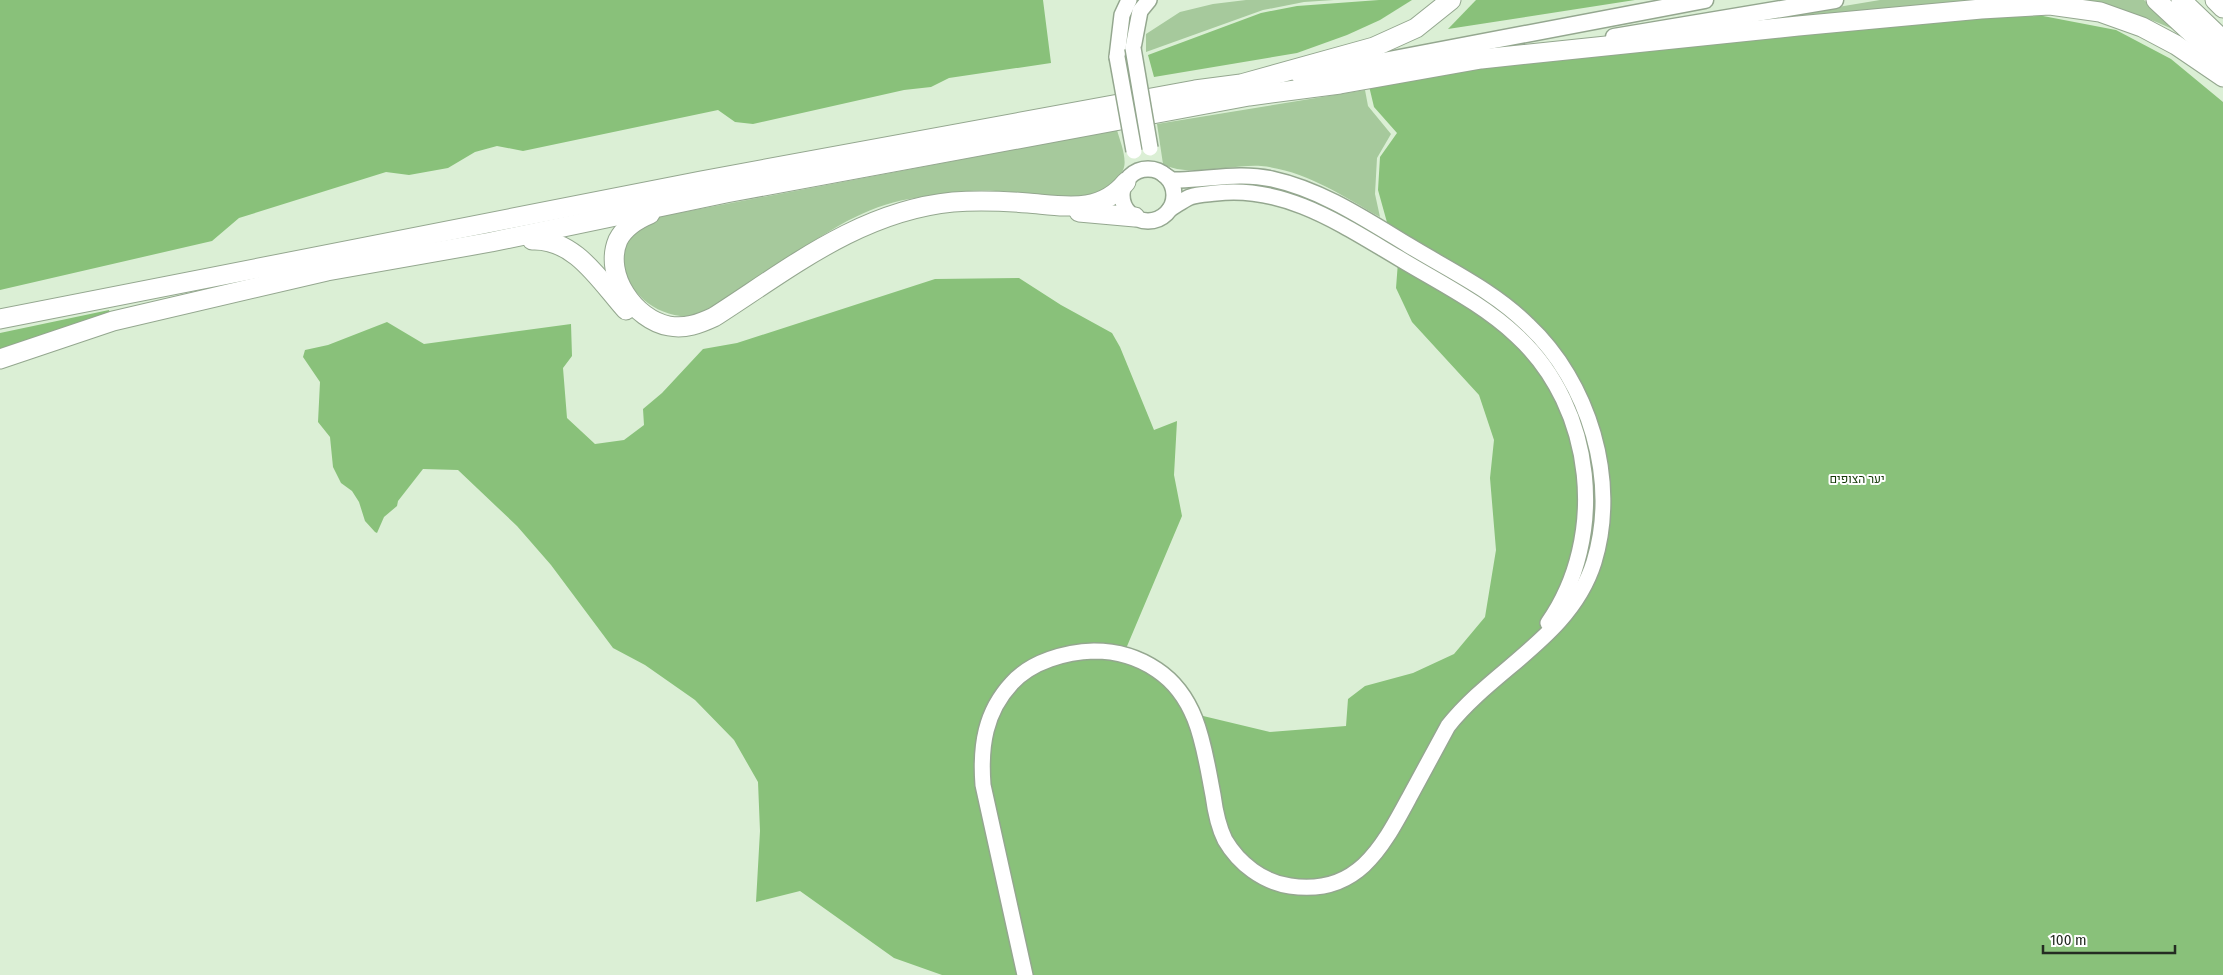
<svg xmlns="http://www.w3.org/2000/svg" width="2223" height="975" viewBox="0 0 2223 975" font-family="'Fira Sans Condensed',Heebo,sans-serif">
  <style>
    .green { fill: #a6c99c }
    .forest { fill: #89c17a }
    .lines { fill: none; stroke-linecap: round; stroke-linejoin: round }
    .secondary-casing { stroke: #94a78f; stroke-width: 18 }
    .primary-casing { stroke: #94a78f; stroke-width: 19 }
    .highway-casing { stroke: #94a78f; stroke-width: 21 }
    .secondary { stroke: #fff; stroke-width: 15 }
    .primary { stroke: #fff; stroke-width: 16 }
    .highway { stroke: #fff; stroke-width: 19 }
    .secondary-bridge-casing { stroke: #94a78f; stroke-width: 18; stroke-linecap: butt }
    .secondary-bridge { stroke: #fff; stroke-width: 15 }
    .labels { text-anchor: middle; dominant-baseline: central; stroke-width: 4; stroke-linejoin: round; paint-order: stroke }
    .park-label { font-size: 12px; fill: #133806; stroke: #fff }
  </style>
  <rect width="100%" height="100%" fill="#dbefd5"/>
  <g class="green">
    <polygon points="1246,0 1334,0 1304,2 1263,10 1146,52 1146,34 1180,12 1213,4"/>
    <path d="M1880,0H2144L2181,33C2149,18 2121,7 2086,3L1657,37Z"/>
    <path d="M1365,90L1368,106L1391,134L1377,158L1375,194L1380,217C1343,196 1305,170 1261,166C1233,164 1187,178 1163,164L1157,124Z"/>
    <path d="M1117,130C1120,141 1128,160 1123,170C1118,181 1102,193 1090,195C1060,200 1026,192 996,191C967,189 938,194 909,199C849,209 797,254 748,287C731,298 712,314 691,316C651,320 605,275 631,235C635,228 645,223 652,218Z"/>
  </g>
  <g class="forest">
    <polygon points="0,0 1043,0 1051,63 949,78 931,87 904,90 753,124 735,122 718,110 523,151 497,146 475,152 448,168 409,175 386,172 239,218 212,241 0,290"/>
    <polygon points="1379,0 1412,0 1380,20 1347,35 1297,53 1154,77 1148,55 1261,13 1297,6"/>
    <polygon points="1476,0 1635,0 1448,29"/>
    <path d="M2043,16L2116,30L2171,59L2223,102V975H942L894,958L800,891L756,902L760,831L758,782L734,740L695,700L645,665L613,648L551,565L517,526L458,470L423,469L398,501L397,506L384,517L377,533L375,532L365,521L359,502L352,491L341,483L333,467L330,437L318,422L320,382L303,357L305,350L328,345L387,322L424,344L571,324L572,356L563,368L567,418L595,444L624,440L644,425L643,409L662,393L703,349L737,343L935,279L1019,278L1061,305L1112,333L1120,347L1154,430L1177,421L1174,475L1182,516L1125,651L1199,715L1270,732L1346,726L1348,699L1365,686L1413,673L1454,654L1485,617L1496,550L1490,478L1494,440L1479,395L1412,322L1396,288L1398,262L1378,190L1380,157L1397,133L1374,107L1369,86C1491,64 1616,54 1739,41C1840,31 1942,17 2043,16Z"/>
    <polygon points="109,310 110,316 0,352 0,333"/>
  </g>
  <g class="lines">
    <defs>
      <g id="secondary">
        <polyline points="1133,48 1140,11 1149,0"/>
        <polyline points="1117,57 1122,15 1129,0"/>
        <circle cx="1148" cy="195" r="26"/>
        <path d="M1170,209C1177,205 1183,200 1190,197C1198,194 1208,194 1216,193C1284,185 1341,224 1397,257C1438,282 1482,303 1517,336C1595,408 1608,537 1548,623"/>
        <path d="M1025,975L983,785C980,746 985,712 1012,683C1032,661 1066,652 1094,651C1117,651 1138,657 1157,670C1199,698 1204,749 1213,795C1215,810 1218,826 1225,840C1239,864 1263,882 1290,886C1357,896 1382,848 1409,798C1422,774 1435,750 1448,726C1494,668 1571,636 1594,562C1619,480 1589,382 1528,325C1494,291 1449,270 1408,245C1365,219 1322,190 1272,179C1241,172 1211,179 1180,180H1172L1163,174"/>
      </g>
      <g id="primary">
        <polyline points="1614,37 1835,0"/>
        <polyline points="1299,75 1373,63 1705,0"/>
      </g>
      <g id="highway">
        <polyline points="2156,0 2223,62"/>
        <polyline points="2181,0 2223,40"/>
        <polyline points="2215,0 2223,8"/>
        <polyline points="1079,212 1135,217"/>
        <path d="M650,214C638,219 624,228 618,240C603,275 635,320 669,326C685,329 699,324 714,317C789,269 860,211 953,202C978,200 1003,201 1028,203C1065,206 1100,214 1126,182"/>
        <path d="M532,240C575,238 600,281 626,310"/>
        <polyline points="0,319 701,181 1195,90 1241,84 1374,47 1416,28 1451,0"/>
        <polyline points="0,359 113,321 327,271 491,242 726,193 1249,96 1340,84 1481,59 1798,26 1981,9 2050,5 2100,12 2142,27 2176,45 2223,77"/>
      </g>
    </defs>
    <use href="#secondary" class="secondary-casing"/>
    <use href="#primary" class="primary-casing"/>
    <use href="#highway" class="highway-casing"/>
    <use href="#secondary" class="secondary"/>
    <use href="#primary" class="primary"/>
    <use href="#highway" class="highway"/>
    <defs>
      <g id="secondary-bridge">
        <polyline points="1133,48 1150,148"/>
        <polyline points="1117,57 1134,151"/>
      </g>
    </defs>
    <use href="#secondary-bridge" class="secondary-bridge-casing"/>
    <use href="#secondary-bridge" class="secondary-bridge"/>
  </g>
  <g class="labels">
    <g class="park-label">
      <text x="1857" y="479">יער הצופים</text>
    </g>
  </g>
  <path d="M2043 945v8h132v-8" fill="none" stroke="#242b22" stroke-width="2.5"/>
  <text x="2050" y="945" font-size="15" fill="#242b22" stroke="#ffffff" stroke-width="4" paint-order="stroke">100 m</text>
</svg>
